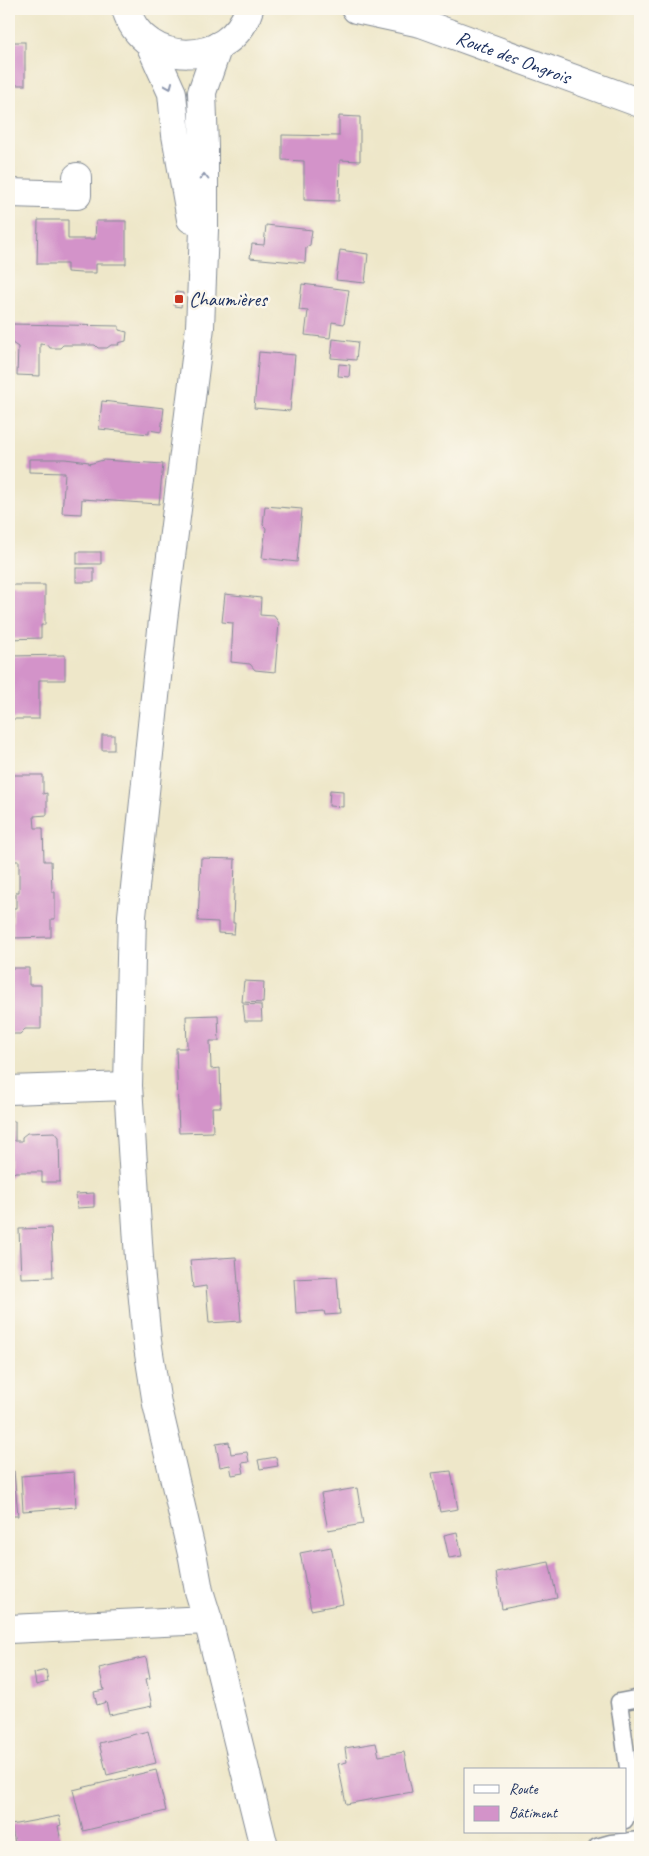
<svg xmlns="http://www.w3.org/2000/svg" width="649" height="1856" viewBox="0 0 649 1856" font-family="Caveat,sans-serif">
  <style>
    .building { fill: #d393c9 }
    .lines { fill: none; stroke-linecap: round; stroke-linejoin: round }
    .service-casing { stroke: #848b94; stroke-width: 19 }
    .minor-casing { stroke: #848b94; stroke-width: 30 }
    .tertiary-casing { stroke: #848b94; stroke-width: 30 }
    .service { stroke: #fff; stroke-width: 16 }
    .minor { stroke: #fff; stroke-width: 28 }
    .tertiary { stroke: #fff; stroke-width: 28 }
    .oneway { stroke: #8d97ae }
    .poi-dot { fill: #c8321e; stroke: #fbf7ec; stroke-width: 2 }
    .labels { text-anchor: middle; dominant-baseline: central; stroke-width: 5; stroke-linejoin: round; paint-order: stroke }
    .street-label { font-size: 20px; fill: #1b2f5e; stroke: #fbf7ec }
    .poi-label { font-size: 20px; fill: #1b2f5e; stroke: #fbf7ec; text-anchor: start }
  </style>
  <rect width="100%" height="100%" fill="#fbf7ec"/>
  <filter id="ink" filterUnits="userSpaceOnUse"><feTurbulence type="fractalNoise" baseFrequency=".02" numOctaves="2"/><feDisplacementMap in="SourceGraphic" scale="10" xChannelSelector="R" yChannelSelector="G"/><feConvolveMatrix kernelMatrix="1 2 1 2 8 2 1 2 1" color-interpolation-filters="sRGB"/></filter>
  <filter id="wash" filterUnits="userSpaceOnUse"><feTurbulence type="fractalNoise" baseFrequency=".0096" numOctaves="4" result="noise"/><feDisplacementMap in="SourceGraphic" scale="20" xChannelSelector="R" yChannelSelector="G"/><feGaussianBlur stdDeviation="1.12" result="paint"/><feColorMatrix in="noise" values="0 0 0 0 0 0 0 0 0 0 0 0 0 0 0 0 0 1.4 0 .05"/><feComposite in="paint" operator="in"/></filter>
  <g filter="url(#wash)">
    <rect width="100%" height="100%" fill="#eee7c9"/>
    <g id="blocks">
      <g class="building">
        <rect x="9" y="42" width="16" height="43"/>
        <polygon points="339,116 360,117 360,161 340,160 339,201 304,200 304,161 282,160 282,135 339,136"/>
        <polygon points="38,220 68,220 68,239 95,239 96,221 126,221 126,264 96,264 96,273 81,273 67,272 67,264 37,264"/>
        <polygon points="266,225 312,230 310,245 306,247 305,263 250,258 252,244 264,245"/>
        <polygon points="340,250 368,254 365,283 336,280"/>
        <polygon points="302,284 349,290 344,324 332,322 330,338 305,335 308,311 299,310"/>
        <polygon points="176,292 183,293 181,307 174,306"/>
        <polygon points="12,324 119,326 119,330 127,332 126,341 118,343 119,345 111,345 107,348 98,348 95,345 63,345 60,348 50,348 48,345 40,344 40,376 17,375 18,347 12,343"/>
        <polygon points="333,339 358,342 356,360 331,358"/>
        <polygon points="259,352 295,355 290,411 254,408"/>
        <polygon points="9,353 11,353 13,356 13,380 9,381"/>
        <polygon points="339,364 350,365 349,377 338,376"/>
        <polygon points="102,401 164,408 161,432 149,430 149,434 99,429"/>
        <polygon points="29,459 65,459 89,462 89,464 103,460 163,464 159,504 82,499 81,514 62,513 65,473 29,472"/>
        <polygon points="265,506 302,509 297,562 262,558 266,528 263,525"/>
        <rect x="77" y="552" width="24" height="12"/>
        <rect x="76" y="568" width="18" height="14"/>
        <polygon points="9,585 45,585 45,625 41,625 41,638 9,639"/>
        <polygon points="225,594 261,598 260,615 274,616 279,623 275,672 255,670 250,664 231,662 233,623 222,622"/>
        <polygon points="65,655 65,680 39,680 39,719 9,719 10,656"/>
        <rect x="102" y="735" width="12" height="15"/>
        <polygon points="9,775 43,775 43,794 47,793 47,815 34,816 35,828 43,828 44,861 51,861 52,892 55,892 55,919 51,919 51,937 13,938 13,908 16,908 16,892 19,892 19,861 10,861"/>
        <polygon points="330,790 343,791 343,807 329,806"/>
        <polygon points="201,858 235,859 233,923 235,923 234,934 218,933 218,922 198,921"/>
        <polygon points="9,968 29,968 29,985 41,985 41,1029 25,1029 20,1034 9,1034"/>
        <polygon points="244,981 264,982 263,1003 242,1002"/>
        <polygon points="243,1004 261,1005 262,1021 245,1021"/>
        <polygon points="218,1015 219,1041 210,1041 211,1069 220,1068 221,1107 212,1107 213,1132 179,1133 176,1048 187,1048 186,1016"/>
        <polygon points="15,1121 15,1141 22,1141 22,1137 27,1133 55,1132 59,1137 60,1182 42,1182 42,1172 15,1172 9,1178 9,1122"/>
        <polygon points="94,1193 94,1207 77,1208 76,1194"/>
        <polygon points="51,1228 53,1277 21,1278 19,1229"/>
        <polygon points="236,1257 241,1321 209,1323 206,1286 193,1288 190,1260"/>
        <polygon points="337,1277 340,1314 325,1315 324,1311 296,1313 294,1279"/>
        <polygon points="229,1442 231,1454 247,1452 249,1462 242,1463 244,1473 232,1475 230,1465 220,1467 216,1444"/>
        <polygon points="276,1457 278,1466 260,1469 258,1460"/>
        <polygon points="9,1471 14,1471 18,1516 9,1516"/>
        <polygon points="451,1471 458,1509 440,1512 432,1473"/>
        <polygon points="74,1472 76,1507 23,1511 21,1476"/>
        <polygon points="357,1488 363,1524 328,1530 321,1494"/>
        <polygon points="457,1532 462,1556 449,1558 444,1535"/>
        <polygon points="331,1547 343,1604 311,1610 300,1553"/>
        <polygon points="549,1562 557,1598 502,1609 496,1572"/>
        <polygon points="146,1657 150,1678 146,1679 152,1706 109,1715 106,1702 97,1705 94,1692 104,1690 99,1668"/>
        <polygon points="46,1670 48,1682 36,1685 34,1673"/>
        <polygon points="148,1731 156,1763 107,1775 99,1743"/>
        <polygon points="376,1743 379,1756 404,1752 412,1792 346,1804 338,1764 347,1762 345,1748"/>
        <polygon points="156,1770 166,1811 83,1831 73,1790"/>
        <polygon points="59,1816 61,1825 58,1826 62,1847 16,1847 11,1825"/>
      </g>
    </g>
  </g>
  <g filter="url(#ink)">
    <use href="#blocks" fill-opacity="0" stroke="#848b94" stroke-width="1"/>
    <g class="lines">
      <defs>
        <g id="service">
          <polyline points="625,1820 631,1790 619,1702 640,1698"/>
          <polyline points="597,1847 611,1843 640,1840"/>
        </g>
        <g id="minor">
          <path id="s1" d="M356,9L421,23L640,103"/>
          <polyline points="9,193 77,195 77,177"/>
          <polyline points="9,1090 128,1086"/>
          <polyline points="9,1629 208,1620"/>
        </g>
        <g id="tertiary">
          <path d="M126,9C143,69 231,68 249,9"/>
          <polyline points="149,42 172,93 176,135 191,219"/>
          <polyline points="218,46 202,92 204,147 204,230 200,327 163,620 132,916 128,1086 139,1258 147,1341 157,1404 193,1558 199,1591 208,1620 264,1847"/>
        </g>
      </defs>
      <use href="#service" class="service-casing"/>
      <use href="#minor" class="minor-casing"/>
      <use href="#tertiary" class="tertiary-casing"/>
      <use href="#service" class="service"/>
      <use href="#minor" class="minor"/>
      <use href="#tertiary" class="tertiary"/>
    </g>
    <defs><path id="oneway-chevron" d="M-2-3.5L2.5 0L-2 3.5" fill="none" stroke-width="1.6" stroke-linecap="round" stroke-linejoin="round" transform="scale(1.25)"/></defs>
    <g class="oneway">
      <use href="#oneway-chevron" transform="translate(169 86) rotate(67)"/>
      <use href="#oneway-chevron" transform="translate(204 177) rotate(-90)"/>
    </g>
  </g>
  <rect class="poi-dot" x="174" y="294" width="10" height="10" rx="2.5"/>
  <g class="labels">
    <g class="street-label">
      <text stroke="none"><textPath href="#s1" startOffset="165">Route des Ongrois</textPath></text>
    </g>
    <g class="poi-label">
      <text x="189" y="299">Chaumières</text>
    </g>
  </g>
  <rect width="649" height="1856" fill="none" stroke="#fbf7ec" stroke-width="30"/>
  <rect x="464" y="1768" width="162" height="65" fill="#fbf7ec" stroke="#a1a7b3"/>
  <rect x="474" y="1785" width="25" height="8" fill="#ffffff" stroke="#a1a7b3"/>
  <text x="509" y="1794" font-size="15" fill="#1b2f5e">Route</text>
  <rect x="474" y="1806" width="25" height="15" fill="#d393c9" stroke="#a1a7b3"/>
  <text x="509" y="1818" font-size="15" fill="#1b2f5e">Bâtiment</text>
</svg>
